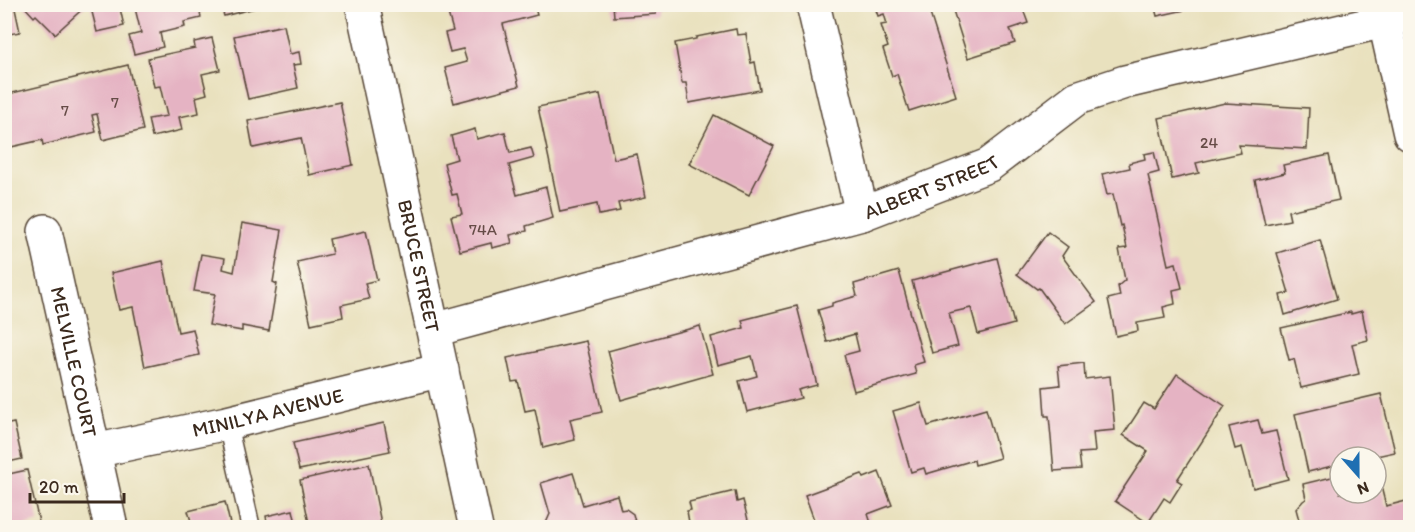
<svg xmlns="http://www.w3.org/2000/svg" width="1415" height="532" viewBox="0 0 1415 532" font-family="Itim,sans-serif">
  <style>
    .building { fill: #e5b3c3 }
    .lines { fill: none; stroke-linecap: round; stroke-linejoin: round }
    .lane-casing { stroke: #554536; stroke-width: 21 }
    .street-casing { stroke: #554536; stroke-width: 36 }
    .lane { stroke: #fff; stroke-width: 18 }
    .street { stroke: #fff; stroke-width: 33 }
    .labels { text-anchor: middle; dominant-baseline: central; stroke-width: 4.5; stroke-linejoin: round; paint-order: stroke }
    .number-label { font-size: 16px; fill: #664c47 }
    .street-label { font-size: 20px; fill: #3b2a1e; stroke: #fbf7ec }
  </style>
  <rect width="100%" height="100%" fill="#fbf7ec"/>
  <filter id="ink" filterUnits="userSpaceOnUse"><feTurbulence type="fractalNoise" baseFrequency=".0167" numOctaves="2"/><feDisplacementMap in="SourceGraphic" scale="12" xChannelSelector="R" yChannelSelector="G"/><feConvolveMatrix kernelMatrix="1 2 1 2 8 2 1 2 1" color-interpolation-filters="sRGB"/></filter>
  <filter id="wash" filterUnits="userSpaceOnUse"><feTurbulence type="fractalNoise" baseFrequency=".008" numOctaves="4" result="noise"/><feDisplacementMap in="SourceGraphic" scale="24" xChannelSelector="R" yChannelSelector="G"/><feGaussianBlur stdDeviation="1.35" result="paint"/><feColorMatrix in="noise" values="0 0 0 0 0 0 0 0 0 0 0 0 0 0 0 0 0 1.4 0 .05"/><feComposite in="paint" operator="in"/></filter>
  <g filter="url(#wash)">
    <rect width="100%" height="100%" fill="#e9e1be"/>
    <g id="blocks">
      <g class="building">
        <polygon points="10,4 14,4 20,32 9,34 10,41 4,42 4,6"/>
        <polygon points="22,4 88,4 55,34 36,15 34,17"/>
        <polygon points="90,4 119,4 124,26 97,32"/>
        <polygon points="134,4 267,4 267,5 224,16 221,7 200,12 201,18 184,22 185,27 160,33 163,47 134,54 129,36 141,33"/>
        <polygon points="477,4 534,4 537,15 503,24 519,86 454,103 445,68 467,62 463,49 450,52 445,33 453,31 448,13"/>
        <polygon points="613,4 684,4 684,6 656,8 656,14 614,17"/>
        <polygon points="874,4 927,4 956,96 909,111 897,74 892,76 883,49 888,47 881,25 887,24 884,14 878,16"/>
        <polygon points="951,4 1021,4 1028,23 1010,29 1015,43 968,58"/>
        <polygon points="1079,4 1093,4 1086,11"/>
        <polygon points="1159,4 1184,4 1185,10 1157,16 1155,8 1159,7"/>
        <polygon points="284,25 290,54 299,52 301,64 293,65 298,88 248,99 234,36"/>
        <polygon points="736,29 737,35 746,34 751,63 755,62 760,90 689,103 686,83 682,83 675,43 696,39 696,37"/>
        <polygon points="212,38 220,70 202,74 207,94 196,97 199,113 179,117 182,130 152,137 148,119 167,116 160,86 154,87 148,58 195,48 194,42"/>
        <polygon points="128,65 143,130 103,140 97,114 92,115 96,132 43,145 42,140 11,147 4,121 4,95"/>
        <polygon points="600,94 614,159 637,154 646,197 618,203 620,211 599,215 597,204 560,212 538,107"/>
        <polygon points="340,102 353,165 309,175 301,138 253,148 248,121"/>
        <polygon points="1225,103 1309,108 1307,149 1239,145 1241,153 1196,163 1199,173 1172,179 1159,118"/>
        <polygon points="714,115 774,146 749,195 689,164"/>
        <polygon points="475,129 477,139 505,132 510,153 531,148 534,158 509,165 517,195 546,187 553,218 526,226 527,231 510,235 512,243 492,248 491,243 460,251 451,216 462,214 457,194 452,195 444,163 457,159 451,136"/>
        <polygon points="1154,152 1159,172 1148,175 1168,265 1176,263 1182,288 1173,290 1175,304 1163,307 1165,318 1137,323 1138,331 1116,336 1108,299 1120,296 1118,286 1125,280 1119,249 1127,248 1122,225 1120,226 1113,194 1107,195 1102,174 1130,168 1129,163 1145,159 1144,154"/>
        <polygon points="1329,155 1339,200 1288,211 1290,220 1265,225 1255,180 1285,173 1283,165"/>
        <polygon points="242,223 282,230 273,282 277,284 269,331 242,326 242,331 209,325 215,294 194,291 201,254 225,258 223,269 234,272"/>
        <polygon points="366,231 377,280 365,283 369,299 341,305 343,317 311,324 297,262 332,254 329,239"/>
        <polygon points="1048,232 1068,247 1062,256 1096,302 1065,324 1039,288 1037,289 1017,274"/>
        <polygon points="1320,240 1337,299 1285,315 1280,295 1289,293 1277,253"/>
        <polygon points="997,258 1014,324 978,334 971,308 949,313 958,346 932,353 912,281"/>
        <polygon points="163,261 178,332 193,329 199,355 145,367 133,307 119,310 111,273"/>
        <polygon points="899,271 924,362 914,365 916,374 854,391 844,355 859,351 855,334 827,342 818,310 832,306 832,303 857,296 854,284"/>
        <polygon points="797,306 817,385 798,390 801,398 747,412 739,381 757,376 752,356 718,365 711,337 744,328 742,320"/>
        <polygon points="1362,311 1368,340 1352,344 1359,374 1301,388 1294,359 1289,360 1281,328 1351,312 1351,314"/>
        <polygon points="700,326 713,374 621,400 608,351"/>
        <polygon points="586,341 602,412 570,419 575,440 543,448 535,409 525,411 518,381 512,382 507,358"/>
        <polygon points="1084,363 1085,379 1110,376 1115,430 1093,432 1095,452 1079,453 1081,469 1054,471 1049,416 1045,416 1043,387 1060,385 1058,366"/>
        <polygon points="1177,374 1225,406 1177,480 1182,483 1170,502 1164,498 1148,523 1115,501 1148,451 1123,435 1144,403 1154,409"/>
        <polygon points="1381,394 1395,452 1372,457 1340,457 1340,464 1308,472 1295,414"/>
        <polygon points="921,403 928,426 986,409 1000,458 975,465 974,460 926,474 924,468 911,472 893,411"/>
        <polygon points="1258,420 1262,434 1276,431 1288,479 1253,488 1242,447 1235,449 1229,427"/>
        <polygon points="14,423 22,459 4,463 4,425"/>
        <polygon points="384,423 390,451 299,470 293,443"/>
        <polygon points="369,464 382,528 310,528 300,480"/>
        <polygon points="1376,467 1386,506 1410,500 1410,528 1314,528 1313,526 1310,527 1299,520 1296,509 1303,501 1306,499 1303,484 1340,475 1340,493 1376,493"/>
        <polygon points="27,470 39,522 17,528 9,528 4,508 4,475"/>
        <polygon points="879,472 892,505 868,514 871,523 857,528 852,528 851,526 846,528 817,528 805,495 862,474 864,478"/>
        <polygon points="573,473 583,505 617,495 621,510 626,509 633,514 635,522 632,528 547,528 546,523 550,514 541,483"/>
        <polygon points="735,491 737,502 743,500 750,528 690,528 687,511 691,510 689,502"/>
        <polygon points="225,502 231,528 193,528 188,511"/>
        <polygon points="293,510 297,528 268,528 266,516"/>
        <polygon points="1219,523 1220,528 1204,528 1204,527"/>
      </g>
    </g>
  </g>
  <g filter="url(#ink)">
    <use href="#blocks" fill-opacity="0" stroke="#554536" stroke-width="1.5"/>
    <g class="lines">
      <defs>
        <polyline id="lane" points="227,423 251,528"/>
        <g id="street">
          <path id="s1" d="M362,4L476,528"/>
          <polyline points="813,4 862,214"/>
          <polyline points="1381,4 1410,134"/>
          <path id="s2" d="M45,231L111,528"/>
          <path id="s3" d="M434,330L862,214L989,165L1077,98L1125,82L1410,15"/>
          <path id="s4" d="M94,451L227,423L442,370"/>
        </g>
      </defs>
      <use href="#lane" class="lane-casing"/>
      <use href="#street" class="street-casing"/>
      <use href="#lane" class="lane"/>
      <use href="#street" class="street"/>
    </g>
  </g>
  <g class="labels">
    <g class="number-label">
      <text x="115" y="102">7</text>
      <text x="65" y="110">7</text>
      <text x="1209" y="142">24</text>
      <text x="483" y="229">74A</text>
    </g>
    <g class="street-label">
      <text stroke="none"><textPath href="#s3" startOffset="518">ALBERT STREET</textPath></text>
      <text stroke="none"><textPath href="#s1" startOffset="268">BRUCE STREET</textPath></text>
      <text stroke="none"><textPath href="#s2" startOffset="134">MELVILLE COURT</textPath></text>
      <text stroke="none"><textPath href="#s4" startOffset="178">MINILYA AVENUE</textPath></text>
    </g>
  </g>
  <rect width="1415" height="532" fill="none" stroke="#fbf7ec" stroke-width="24"/>
  <g transform="translate(1358 475) rotate(159)"><circle r="28" fill="#fbf7ec" stroke="#aea59a" stroke-width="1.5"/>
  <path d="M0-4.5L10 22L0 15L-10 22Z" fill="#1f6fb2"/>
  <text y="-9" font-size="16" font-weight="bold" text-anchor="middle" fill="#3b2a1e">N</text>
  </g>
  <path d="M30 493v9h94v-9" fill="none" stroke="#3b2a1e" stroke-width="3"/>
  <text x="39" y="493" font-size="18" fill="#3b2a1e" stroke="#fbf7ec" stroke-width="4.5" paint-order="stroke">20 m</text>
</svg>
